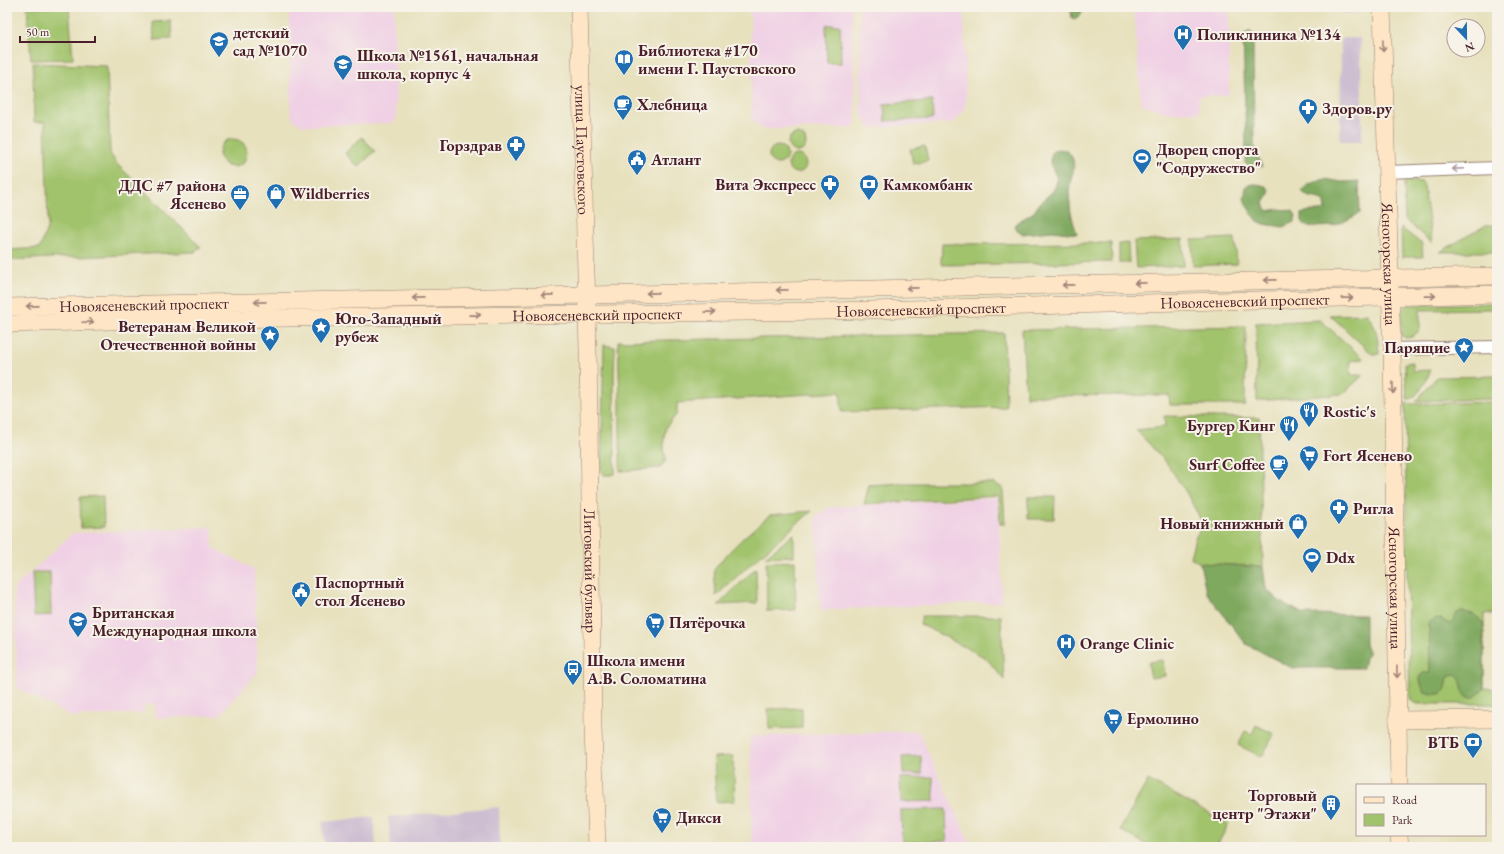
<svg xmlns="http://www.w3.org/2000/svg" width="1504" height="854" viewBox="0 0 1504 854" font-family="'EB Garamond',serif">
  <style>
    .built { fill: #f0d0e5 }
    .industrial { fill: #cebed2 }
    .green { fill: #a1c36c; stroke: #76714c }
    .forest { fill: #80a960; stroke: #656446 }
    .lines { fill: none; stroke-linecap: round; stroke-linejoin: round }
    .street-casing { stroke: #988074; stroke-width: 14 }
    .secondary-casing { stroke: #988074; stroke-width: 18 }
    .street { stroke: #fff; stroke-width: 12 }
    .secondary { stroke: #fde5c5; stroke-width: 17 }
    .oneway { stroke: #a48278 }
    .oneway2 { stroke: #ae9aa0 }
    .labels { text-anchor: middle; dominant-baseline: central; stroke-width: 4; stroke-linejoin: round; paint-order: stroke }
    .poi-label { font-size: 16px; font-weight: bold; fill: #4a1f2b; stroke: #f7f3e8; text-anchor: start }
    .street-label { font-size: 16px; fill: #4a1f2b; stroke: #f7f3e8 }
  </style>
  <rect width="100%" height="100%" fill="#f7f3e8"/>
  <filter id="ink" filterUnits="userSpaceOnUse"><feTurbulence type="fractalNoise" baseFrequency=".025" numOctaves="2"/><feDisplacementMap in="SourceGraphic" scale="8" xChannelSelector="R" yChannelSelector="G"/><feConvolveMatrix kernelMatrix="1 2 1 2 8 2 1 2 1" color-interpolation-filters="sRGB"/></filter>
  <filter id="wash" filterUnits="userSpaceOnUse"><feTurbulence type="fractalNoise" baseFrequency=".012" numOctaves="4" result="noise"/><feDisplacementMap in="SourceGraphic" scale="16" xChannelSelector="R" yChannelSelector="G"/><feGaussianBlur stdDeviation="0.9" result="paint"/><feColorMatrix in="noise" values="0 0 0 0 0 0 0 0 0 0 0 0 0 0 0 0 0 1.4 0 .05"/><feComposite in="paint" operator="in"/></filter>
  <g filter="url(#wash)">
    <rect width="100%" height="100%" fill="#e7e1be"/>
    <g class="built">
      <polygon points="289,7 394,7 396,118 394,122 391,123 304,126 295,121 291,116"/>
      <polygon points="750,7 852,7 856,122 854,126 851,128 763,129 755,123 752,118"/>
      <polygon points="859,7 964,7 966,100 963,112 953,123 869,128 861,113"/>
      <polygon points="1134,7 1229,7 1229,95 1199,96 1199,112 1168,113 1141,104"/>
      <polygon points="998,498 1002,602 820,610 816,516 830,507"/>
      <polygon points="212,527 213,548 254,569 258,672 219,715 156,718 155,704 144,705 144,713 73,717 17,688 14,588 73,533"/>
      <polygon points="918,731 972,847 752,847 750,736"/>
    </g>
    <g class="industrial">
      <rect x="1341" y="7" width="18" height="6"/>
      <polygon points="1341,38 1360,38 1362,93 1362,141 1340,141"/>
      <polygon points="499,807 500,847 391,847 388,817"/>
      <polygon points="374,817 376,847 325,847 322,822"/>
    </g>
    <g class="green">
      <polygon points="27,7 69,7 73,59 31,60"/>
      <polygon points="171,21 172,39 154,40 153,22"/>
      <polygon points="826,25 840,25 841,63 827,63"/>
      <polygon points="33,63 107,66 110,153 116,163 201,247 195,252 7,260 7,250 40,248 48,225 45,122 34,122"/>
      <polygon points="932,101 933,119 885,121 884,104"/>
      <circle cx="797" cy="143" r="9"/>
      <polygon points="362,137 375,151 358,167 345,153"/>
      <circle cx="233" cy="153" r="14"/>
      <polygon points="925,146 928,161 913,164 910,149"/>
      <circle cx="778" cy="155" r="9"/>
      <circle cx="797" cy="164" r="9"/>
      <polygon points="1404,181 1422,182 1424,186 1432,243 1405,220"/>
      <polygon points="1486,225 1497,225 1497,252 1440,252"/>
      <polygon points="1401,228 1422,244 1423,257 1402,257"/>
      <polygon points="1235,238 1237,264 1193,266 1192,240"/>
      <polygon points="1183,239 1184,266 1136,268 1134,241"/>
      <polygon points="1111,243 1112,262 942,265 941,263 942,244"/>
      <polygon points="1128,243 1129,263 1119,263 1119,244"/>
      <polygon points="1497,303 1497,309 1420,310 1420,330 1412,337 1406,338 1402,336 1401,311 1407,305"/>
      <path d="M1367,314C1377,326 1378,339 1379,354H1372L1330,315Z"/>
      <polygon points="1320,320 1364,359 1350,361 1351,375 1363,375 1343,394 1257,401 1256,323"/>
      <polygon points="1246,326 1245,405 1170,405 1169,395 1026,396 1022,330"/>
      <polygon points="1004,333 1006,407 842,412 840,392 677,403 677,414 666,427 664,438 664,450 666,460 660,468 620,471 620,400 618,341"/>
      <polygon points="604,345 615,347 614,374 615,474 610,475 604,475 601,469"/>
      <path d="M1413,362V371L1431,370C1427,379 1418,400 1407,399L1405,363Z"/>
      <polygon points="1497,376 1497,399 1416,401 1437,377"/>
      <polygon points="1497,402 1497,614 1484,614 1484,688 1497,689 1497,704 1419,704 1414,703 1410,699 1407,582 1405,403 1413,404"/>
      <polygon points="1164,416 1259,418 1263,567 1200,563 1190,557 1195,538 1203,524 1186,492 1166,462 1136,430 1165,427"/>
      <polygon points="902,483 993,483 1003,488 1005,524 1000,524 999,496 864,504 869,485"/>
      <polygon points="103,496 104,527 81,528 80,497"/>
      <polygon points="1028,497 1055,497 1054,519 1028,519"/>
      <polygon points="812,511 747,567 716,596 714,570 725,556 743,538 770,515"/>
      <polygon points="794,534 794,556 765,557"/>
      <polygon points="795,561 796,610 767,611 766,562"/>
      <polygon points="756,568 757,603 718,605"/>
      <polygon points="32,572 50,572 51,615 34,616"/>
      <polygon points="922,616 1001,616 1004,680 986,658 920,624"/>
      <polygon points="1163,660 1165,676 1151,678 1148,662"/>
      <polygon points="802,708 802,728 769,729 768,709"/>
      <polygon points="1256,725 1274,734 1262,757 1238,745 1245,731 1252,734"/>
      <polygon points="733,756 735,801 716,802 714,757"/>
      <polygon points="921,756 922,774 903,774 902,757"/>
      <polygon points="933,777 934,801 901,802 900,778"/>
      <polygon points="1148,780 1229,824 1216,847 1151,847 1120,830"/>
      <polygon points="946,809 947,841 902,843 901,810"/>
    </g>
    <g class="forest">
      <polygon points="1070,7 1085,7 1079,17 1074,19 1072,18"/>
      <polygon points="1249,31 1253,34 1254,145 1262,167 1249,166 1245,163 1246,143 1243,35"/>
      <path d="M1058,149L1066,150C1078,160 1073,171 1070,184C1069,191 1069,197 1070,203C1070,213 1074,224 1077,234L1052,231L1023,234L1016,229L1014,226L1016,223L1034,212L1040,203L1053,191L1056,185L1057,179L1050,162L1052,152Z"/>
      <path d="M1325,179L1342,182L1359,181L1360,213C1337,226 1333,228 1306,226L1302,221V214C1310,208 1318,214 1326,209C1326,193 1306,202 1302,190L1309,184Z"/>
      <path d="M1252,184C1258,184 1272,185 1269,194C1268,197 1265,201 1264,203L1267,211L1279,209L1293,211L1296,217L1294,222L1283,227L1264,224L1256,220L1247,206L1244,199L1246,187Z"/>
      <polygon points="1200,563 1263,567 1266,589 1279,601 1304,614 1365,615 1365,645 1368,651 1368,654 1365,658 1363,668 1292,668 1246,644 1206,592"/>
      <path d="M1462,611L1476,615L1484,625V689L1475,697H1466L1463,693C1462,686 1462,678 1455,675L1448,677L1446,689C1441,696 1433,695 1425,692L1422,687L1419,677L1423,673H1430L1429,628L1427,624L1436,618L1441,619L1449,624L1452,623L1457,613Z"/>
    </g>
  </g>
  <g filter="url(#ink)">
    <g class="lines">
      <defs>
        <g id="street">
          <polyline points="1386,172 1497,168"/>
          <polyline points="1392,349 1497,347"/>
        </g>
        <g id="secondary">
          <path id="s1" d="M579,7L588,349L593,727L597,847"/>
          <path id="s2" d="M1382,7L1392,349L1399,785"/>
          <path id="s3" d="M7,307L1497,276"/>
          <path id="s4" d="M7,324L144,320L831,311L1497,294"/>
          <polyline points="1398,720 1497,719"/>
          <polyline points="1399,835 1400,847"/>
        </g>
      </defs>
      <use href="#street" class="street-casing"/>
      <use href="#secondary" class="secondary-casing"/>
      <use href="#street" class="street"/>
      <use href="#secondary" class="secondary"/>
    </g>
    <defs><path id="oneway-shaft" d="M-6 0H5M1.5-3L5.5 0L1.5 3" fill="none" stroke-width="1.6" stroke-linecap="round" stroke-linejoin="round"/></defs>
    <g class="oneway">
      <use href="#oneway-shaft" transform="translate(1383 46) rotate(89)"/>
      <use href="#oneway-shaft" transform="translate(1270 280) rotate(179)"/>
      <use href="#oneway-shaft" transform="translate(1140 283) rotate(179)"/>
      <use href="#oneway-shaft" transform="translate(1068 285) rotate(179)"/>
      <use href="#oneway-shaft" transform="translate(912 288) rotate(179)"/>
      <use href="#oneway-shaft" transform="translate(782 290) rotate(179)"/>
      <use href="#oneway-shaft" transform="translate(652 293) rotate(179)"/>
      <use href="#oneway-shaft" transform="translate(547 295) rotate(179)"/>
      <use href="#oneway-shaft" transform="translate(1430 296) rotate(-1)"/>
      <use href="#oneway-shaft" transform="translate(418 298) rotate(179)"/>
      <use href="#oneway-shaft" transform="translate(1347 298) rotate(-1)"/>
      <use href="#oneway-shaft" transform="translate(260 302) rotate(179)"/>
      <use href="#oneway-shaft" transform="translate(32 306) rotate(179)"/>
      <use href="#oneway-shaft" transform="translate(710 312) rotate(-1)"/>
      <use href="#oneway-shaft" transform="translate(475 315) rotate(-1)"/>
      <use href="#oneway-shaft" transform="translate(88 322) rotate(-2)"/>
      <use href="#oneway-shaft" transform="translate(1393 388) rotate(89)"/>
      <use href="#oneway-shaft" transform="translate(1397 672) rotate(89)"/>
    </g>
    <use class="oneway2" href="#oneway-shaft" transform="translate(1458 169) rotate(178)"/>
  </g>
  <defs>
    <symbol id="hospital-pin" viewBox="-11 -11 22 30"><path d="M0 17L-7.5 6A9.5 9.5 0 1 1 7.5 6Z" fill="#1f6fb2" stroke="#f7f3e8"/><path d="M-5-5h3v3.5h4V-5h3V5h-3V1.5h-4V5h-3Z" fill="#fff"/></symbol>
    <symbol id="school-pin" viewBox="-11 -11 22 30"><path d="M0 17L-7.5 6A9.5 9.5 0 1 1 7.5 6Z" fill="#1f6fb2" stroke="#f7f3e8"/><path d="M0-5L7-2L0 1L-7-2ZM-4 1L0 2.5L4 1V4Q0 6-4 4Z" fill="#fff"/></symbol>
    <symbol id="library-pin" viewBox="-11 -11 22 30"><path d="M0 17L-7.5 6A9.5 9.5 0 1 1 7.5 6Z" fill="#1f6fb2" stroke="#f7f3e8"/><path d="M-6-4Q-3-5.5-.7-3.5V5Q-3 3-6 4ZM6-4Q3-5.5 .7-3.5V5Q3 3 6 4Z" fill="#fff"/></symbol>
    <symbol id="cafe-pin" viewBox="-11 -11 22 30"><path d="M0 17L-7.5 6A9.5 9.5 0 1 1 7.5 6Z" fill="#1f6fb2" stroke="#f7f3e8"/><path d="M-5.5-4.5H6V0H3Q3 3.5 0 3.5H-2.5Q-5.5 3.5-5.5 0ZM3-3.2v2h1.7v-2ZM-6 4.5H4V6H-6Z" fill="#fff"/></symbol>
    <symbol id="pharmacy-pin" viewBox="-11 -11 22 30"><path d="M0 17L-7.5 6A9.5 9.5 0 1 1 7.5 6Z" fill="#1f6fb2" stroke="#f7f3e8"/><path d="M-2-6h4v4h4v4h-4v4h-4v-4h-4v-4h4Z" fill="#fff"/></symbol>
    <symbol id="stadium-pin" viewBox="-11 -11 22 30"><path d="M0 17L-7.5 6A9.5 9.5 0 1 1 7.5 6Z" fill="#1f6fb2" stroke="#f7f3e8"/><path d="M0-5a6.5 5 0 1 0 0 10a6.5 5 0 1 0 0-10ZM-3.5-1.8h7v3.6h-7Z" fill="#fff"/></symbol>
    <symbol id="civic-pin" viewBox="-11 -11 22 30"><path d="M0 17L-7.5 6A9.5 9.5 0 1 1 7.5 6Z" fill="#1f6fb2" stroke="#f7f3e8"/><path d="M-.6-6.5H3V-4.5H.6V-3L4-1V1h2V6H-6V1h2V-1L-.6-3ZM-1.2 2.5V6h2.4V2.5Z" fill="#fff"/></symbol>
    <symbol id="bank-pin" viewBox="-11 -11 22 30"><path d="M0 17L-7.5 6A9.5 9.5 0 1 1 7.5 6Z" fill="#1f6fb2" stroke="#f7f3e8"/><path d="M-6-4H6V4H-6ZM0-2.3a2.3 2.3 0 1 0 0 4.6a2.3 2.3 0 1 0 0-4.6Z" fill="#fff"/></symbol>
    <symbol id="shop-pin" viewBox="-11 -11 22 30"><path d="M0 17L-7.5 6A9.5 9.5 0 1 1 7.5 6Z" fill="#1f6fb2" stroke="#f7f3e8"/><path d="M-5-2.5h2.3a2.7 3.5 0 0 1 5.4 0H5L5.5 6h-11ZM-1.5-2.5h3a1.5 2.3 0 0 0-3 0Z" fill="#fff"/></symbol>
    <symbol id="office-pin" viewBox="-11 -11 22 30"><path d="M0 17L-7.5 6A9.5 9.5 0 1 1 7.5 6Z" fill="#1f6fb2" stroke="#f7f3e8"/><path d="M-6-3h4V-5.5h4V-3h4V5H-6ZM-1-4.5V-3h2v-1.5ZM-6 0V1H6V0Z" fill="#fff"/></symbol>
    <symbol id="sight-pin" viewBox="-11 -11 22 30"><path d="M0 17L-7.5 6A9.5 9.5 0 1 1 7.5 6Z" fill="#1f6fb2" stroke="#f7f3e8"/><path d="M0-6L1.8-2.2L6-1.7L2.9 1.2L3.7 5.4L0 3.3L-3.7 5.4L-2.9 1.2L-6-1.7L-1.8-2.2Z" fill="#fff"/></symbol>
    <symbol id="restaurant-pin" viewBox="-11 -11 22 30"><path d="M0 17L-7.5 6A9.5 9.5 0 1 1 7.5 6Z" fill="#1f6fb2" stroke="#f7f3e8"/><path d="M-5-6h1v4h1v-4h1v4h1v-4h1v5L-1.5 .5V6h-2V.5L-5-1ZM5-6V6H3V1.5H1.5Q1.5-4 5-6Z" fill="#fff"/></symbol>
    <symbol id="supermarket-pin" viewBox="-11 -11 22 30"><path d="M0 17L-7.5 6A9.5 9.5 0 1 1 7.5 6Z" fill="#1f6fb2" stroke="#f7f3e8"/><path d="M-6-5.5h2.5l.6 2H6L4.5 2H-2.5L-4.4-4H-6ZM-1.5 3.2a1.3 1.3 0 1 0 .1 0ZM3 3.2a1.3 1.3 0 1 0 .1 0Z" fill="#fff"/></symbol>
    <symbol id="bus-pin" viewBox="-11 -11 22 30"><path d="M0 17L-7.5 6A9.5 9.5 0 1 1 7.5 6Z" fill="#1f6fb2" stroke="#f7f3e8"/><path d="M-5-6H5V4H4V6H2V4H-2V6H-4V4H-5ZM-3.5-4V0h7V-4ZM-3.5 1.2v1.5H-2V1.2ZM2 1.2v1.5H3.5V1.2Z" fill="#fff"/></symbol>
    <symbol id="building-pin" viewBox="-11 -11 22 30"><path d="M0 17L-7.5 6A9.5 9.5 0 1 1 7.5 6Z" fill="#1f6fb2" stroke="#f7f3e8"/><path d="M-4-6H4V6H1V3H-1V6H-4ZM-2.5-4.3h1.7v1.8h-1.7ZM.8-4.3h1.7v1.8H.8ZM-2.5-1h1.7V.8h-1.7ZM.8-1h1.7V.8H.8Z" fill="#fff"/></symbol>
  </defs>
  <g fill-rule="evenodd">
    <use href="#hospital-pin" x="1172" y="23" width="22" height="30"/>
    <use href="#school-pin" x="208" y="30" width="22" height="30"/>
    <use href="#library-pin" x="613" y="48" width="22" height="30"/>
    <use href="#school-pin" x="332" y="53" width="22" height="30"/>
    <use href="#cafe-pin" x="612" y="93" width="22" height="30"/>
    <use href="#pharmacy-pin" x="1297" y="97" width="22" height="30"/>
    <use href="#pharmacy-pin" x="505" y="134" width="22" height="30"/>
    <use href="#stadium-pin" x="1131" y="147" width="22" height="30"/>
    <use href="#civic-pin" x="626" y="148" width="22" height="30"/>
    <use href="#pharmacy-pin" x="819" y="173" width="22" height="30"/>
    <use href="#bank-pin" x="858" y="173" width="22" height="30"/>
    <use href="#shop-pin" x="265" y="182" width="22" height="30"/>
    <use href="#office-pin" x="229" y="183" width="22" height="30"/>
    <use href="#sight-pin" x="310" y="316" width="22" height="30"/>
    <use href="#sight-pin" x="259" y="324" width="22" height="30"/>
    <use href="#sight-pin" x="1453" y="336" width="22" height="30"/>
    <use href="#restaurant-pin" x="1298" y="400" width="22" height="30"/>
    <use href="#restaurant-pin" x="1278" y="414" width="22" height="30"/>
    <use href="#supermarket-pin" x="1298" y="444" width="22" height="30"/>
    <use href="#cafe-pin" x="1268" y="453" width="22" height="30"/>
    <use href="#pharmacy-pin" x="1328" y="497" width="22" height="30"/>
    <use href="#shop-pin" x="1287" y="512" width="22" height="30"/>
    <use href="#stadium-pin" x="1301" y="546" width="22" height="30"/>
    <use href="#civic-pin" x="290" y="580" width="22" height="30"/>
    <use href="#school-pin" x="67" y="610" width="22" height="30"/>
    <use href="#supermarket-pin" x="644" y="611" width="22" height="30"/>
    <use href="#hospital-pin" x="1055" y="632" width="22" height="30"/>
    <use href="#bus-pin" x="562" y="658" width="22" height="30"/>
    <use href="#supermarket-pin" x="1102" y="707" width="22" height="30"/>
    <use href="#bank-pin" x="1462" y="731" width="22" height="30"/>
    <use href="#building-pin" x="1320" y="793" width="22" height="30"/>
    <use href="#supermarket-pin" x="651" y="806" width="22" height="30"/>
  </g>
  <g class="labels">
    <g class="poi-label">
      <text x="233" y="32">детский<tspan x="233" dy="18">сад №1070</tspan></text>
      <text x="1197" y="34">Поликлиника №134</text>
      <text x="638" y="50">Библиотека #170<tspan x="638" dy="18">имени Г. Паустовского</tspan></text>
      <text x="357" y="55">Школа №1561, начальная<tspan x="357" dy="18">школа, корпус 4</tspan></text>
      <text x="637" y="104">Хлебница</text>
      <text x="1322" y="108">Здоров.ру</text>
      <text x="502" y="145" text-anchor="end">Горздрав</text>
      <text x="1156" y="149">Дворец спорта<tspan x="1156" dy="18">"Содружество"</tspan></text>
      <text x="651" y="159">Атлант</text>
      <text x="816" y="184" text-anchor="end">Вита Экспресс</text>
      <text x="883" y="184">Камкомбанк</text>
      <text x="226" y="185" text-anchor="end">ДДС #7 района<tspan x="226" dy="18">Ясенево</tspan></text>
      <text x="290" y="193">Wildberries</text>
      <text x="335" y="318">Юго-Западный<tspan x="335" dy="18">рубеж</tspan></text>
      <text x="256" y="326" text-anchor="end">Ветеранам Великой<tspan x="256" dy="18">Отечественной войны</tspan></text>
      <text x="1450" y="347" text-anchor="end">Парящие</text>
      <text x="1323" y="411">Rostic's</text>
      <text x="1275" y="425" text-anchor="end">Бургер Кинг</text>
      <text x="1323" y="455">Fort Ясенево</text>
      <text x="1265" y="464" text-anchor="end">Surf Coffee</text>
      <text x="1353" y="508">Ригла</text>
      <text x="1284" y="523" text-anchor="end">Новый книжный</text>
      <text x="1326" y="557">Ddx</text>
      <text x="315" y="582">Паспортный<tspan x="315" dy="18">стол Ясенево</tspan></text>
      <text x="92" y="612">Британская<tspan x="92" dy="18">Международная школа</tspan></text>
      <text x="669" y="622">Пятёрочка</text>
      <text x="1080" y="643">Orange Clinic</text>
      <text x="587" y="660">Школа имени<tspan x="587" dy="18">А.В. Соломатина</tspan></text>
      <text x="1127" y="718">Ермолино</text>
      <text x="1459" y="742" text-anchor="end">ВТБ</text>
      <text x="1317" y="795" text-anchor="end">Торговый<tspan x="1317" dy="18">центр "Этажи"</tspan></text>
      <text x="676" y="817">Дикси</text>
    </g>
    <g class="street-label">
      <text stroke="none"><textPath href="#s1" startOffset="143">улица Паустовского</textPath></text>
      <text stroke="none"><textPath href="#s2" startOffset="257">Ясногорская улица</textPath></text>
      <text stroke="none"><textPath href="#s4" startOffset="1238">Новоясеневский проспект</textPath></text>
      <text stroke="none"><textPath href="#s3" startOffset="137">Новоясеневский проспект</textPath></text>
      <text stroke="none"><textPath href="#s4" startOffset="914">Новоясеневский проспект</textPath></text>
      <text stroke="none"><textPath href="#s4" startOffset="590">Новоясеневский проспект</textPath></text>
      <text stroke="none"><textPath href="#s1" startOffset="564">Литовский бульвар</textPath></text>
      <text stroke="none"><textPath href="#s2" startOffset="581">Ясногорская улица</textPath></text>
    </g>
  </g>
  <rect width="1504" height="854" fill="none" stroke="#f7f3e8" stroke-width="24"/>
  <rect x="1356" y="784" width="130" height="52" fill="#f7f3e8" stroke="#b29e9c"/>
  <rect x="1364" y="797" width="20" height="6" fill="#fde5c5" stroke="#b29e9c"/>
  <text x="1392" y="804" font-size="12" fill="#4a1f2b">Road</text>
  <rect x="1364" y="814" width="20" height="12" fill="#a1c36c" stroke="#b29e9c"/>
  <text x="1392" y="824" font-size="12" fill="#4a1f2b">Park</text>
  <g transform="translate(1466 38) rotate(158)"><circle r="19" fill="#f7f3e8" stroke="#b29e9c"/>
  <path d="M0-3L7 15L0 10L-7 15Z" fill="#1f6fb2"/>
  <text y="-6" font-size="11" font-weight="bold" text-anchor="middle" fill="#4a1f2b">N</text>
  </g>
  <path d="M20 36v6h75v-6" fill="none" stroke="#4a1f2b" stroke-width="2"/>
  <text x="26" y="36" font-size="12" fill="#4a1f2b" stroke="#f7f3e8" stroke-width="3" paint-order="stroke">50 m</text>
</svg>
